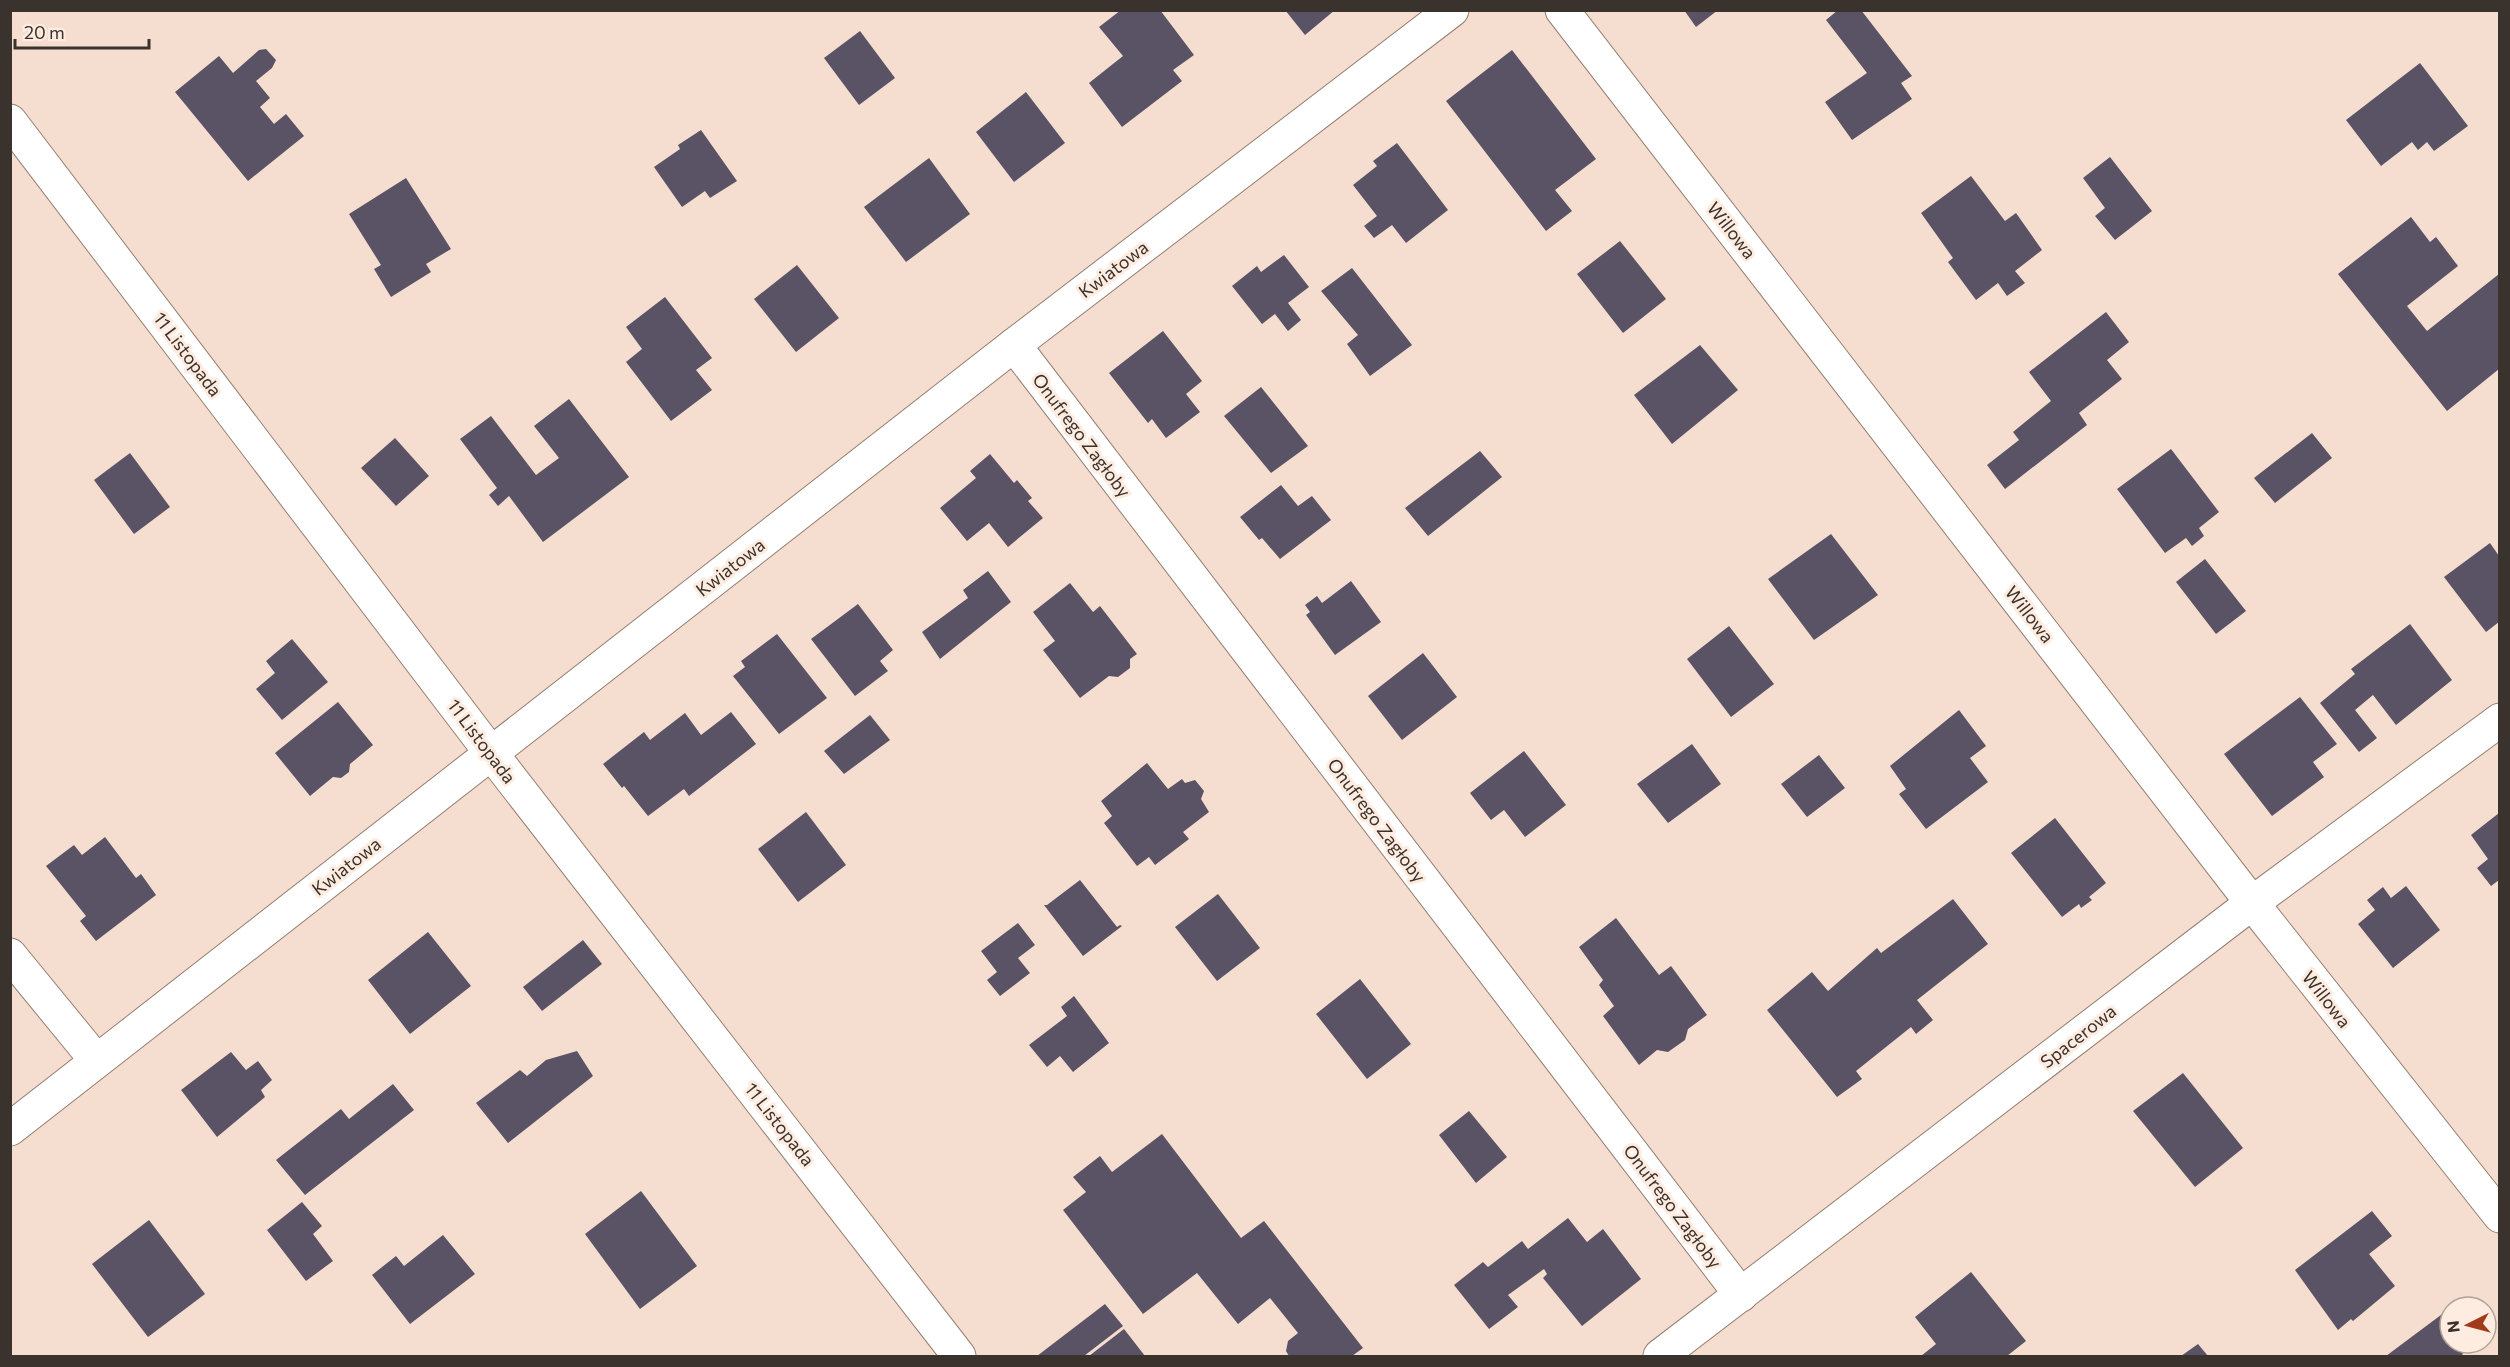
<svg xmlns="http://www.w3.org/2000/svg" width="2510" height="1367" viewBox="0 0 2510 1367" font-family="Commissioner,sans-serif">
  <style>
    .building { fill: #5a5366 }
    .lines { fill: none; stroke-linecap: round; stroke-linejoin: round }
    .street-casing { stroke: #947f71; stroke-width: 35 }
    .street { stroke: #fff; stroke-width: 33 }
    .labels { text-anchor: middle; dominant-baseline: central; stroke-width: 6; stroke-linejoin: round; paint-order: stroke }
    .street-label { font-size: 18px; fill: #3a322c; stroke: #ffece0 }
  </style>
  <rect width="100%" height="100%" fill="#f5decf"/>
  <g class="building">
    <polygon points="1121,10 1160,10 1194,55 1173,70 1182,81 1122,127 1089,83 1123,56 1099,27"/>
    <polygon points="1285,10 1335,10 1305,35"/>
    <polygon points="1684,10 1718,10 1696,27"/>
    <polygon points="1838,10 1861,10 1912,76 1901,83 1912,99 1852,140 1825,102 1867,73 1826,20"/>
    <polygon points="860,31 895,78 859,105 824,58"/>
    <polygon points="266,49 276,60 272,68 256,81 270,98 260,107 274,124 286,114 304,136 248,181 175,92 219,56 233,73 259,50"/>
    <polygon points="1512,50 1596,159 1555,190 1572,211 1546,231 1446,101"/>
    <polygon points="2420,63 2468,126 2434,151 2427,142 2418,150 2412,142 2381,166 2346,120"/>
    <polygon points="1026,92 1065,143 1014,182 976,132"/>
    <polygon points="701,130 737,181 710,198 705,191 682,207 654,167 680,149 678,145"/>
    <polygon points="1397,143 1448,210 1406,243 1392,225 1374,238 1364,226 1377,216 1353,185 1377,166 1373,161"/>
    <polygon points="2110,157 2152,211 2115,240 2095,216 2105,208 2083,178"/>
    <polygon points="929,158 970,214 906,262 864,207"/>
    <polygon points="1971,176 2005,221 2016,213 2042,250 2015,271 2025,283 2007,296 1998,283 1976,300 1948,262 1953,258 1921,213"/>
    <polygon points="406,178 451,249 426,264 431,272 391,297 374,269 381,265 349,214"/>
    <polygon points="2411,217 2430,242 2436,237 2458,266 2407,306 2427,331 2499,274 2499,369 2447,411 2338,274"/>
    <polygon points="1620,241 1666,299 1623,333 1577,274"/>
    <polygon points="1284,255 1309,287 1288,303 1301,320 1288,331 1275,314 1262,324 1232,286 1257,266 1261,272"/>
    <polygon points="797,265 839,318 796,352 754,299"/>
    <polygon points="1352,268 1412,345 1370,376 1347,344 1358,335 1321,291"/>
    <polygon points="665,297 712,358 696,370 712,390 671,421 626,362 642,349 626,327"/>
    <polygon points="2106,312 2129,342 2107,360 2122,379 2079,413 2087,425 2005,489 1987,465 2019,440 2013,432 2051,401 2029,372"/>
    <polygon points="1163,331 1202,381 1186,394 1200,412 1166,438 1152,419 1148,423 1109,373"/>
    <polygon points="1700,345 1738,390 1672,444 1634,395"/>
    <polygon points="1261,387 1308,446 1271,473 1224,416"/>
    <polygon points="569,399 629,477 543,542 509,496 498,506 489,495 497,488 460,439 491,416 536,475 559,458 534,426"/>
    <polygon points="2312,433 2332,458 2275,503 2254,478"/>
    <polygon points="395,438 429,476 396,506 361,468"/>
    <polygon points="2171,449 2219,512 2199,528 2204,536 2192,546 2186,538 2165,553 2117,489"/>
    <polygon points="1480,451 1502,477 1428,536 1405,508"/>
    <polygon points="130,453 170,507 134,534 94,480"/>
    <polygon points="990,454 1014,483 1017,480 1032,498 1028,501 1043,518 1008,547 989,523 967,541 940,508 976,478 970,471"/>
    <polygon points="1281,485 1298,506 1312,496 1331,520 1280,559 1262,538 1259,540 1240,517"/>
    <polygon points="1831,534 1878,595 1814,640 1768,579"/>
    <polygon points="2490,543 2499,556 2499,622 2486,632 2444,577"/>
    <polygon points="2205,559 2246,611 2216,634 2176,582"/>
    <polygon points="988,571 1011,602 940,659 922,632 968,598 963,590"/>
    <polygon points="1351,581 1381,622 1335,655 1306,615 1310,612 1305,605 1317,596 1322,603"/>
    <polygon points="1070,583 1093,612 1100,606 1137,654 1130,659 1130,668 1118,677 1109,676 1080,698 1043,650 1055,641 1033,612"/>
    <polygon points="858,604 893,650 880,661 888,671 855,696 811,639"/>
    <polygon points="2410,624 2452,680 2396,725 2373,695 2355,710 2377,738 2359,752 2320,703 2355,674 2351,669"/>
    <polygon points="1729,626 1774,684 1731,717 1687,659"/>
    <polygon points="777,634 827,698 779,734 733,676 745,667 741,661"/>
    <polygon points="292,639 328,682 282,720 256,689 275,673 266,661"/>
    <polygon points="1423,653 1457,697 1402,740 1368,696"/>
    <polygon points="2300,697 2337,744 2313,762 2324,777 2272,816 2224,754"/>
    <polygon points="338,702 373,745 350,764 349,772 341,778 333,777 310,796 275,753"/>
    <polygon points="1959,710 1986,746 1970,758 1988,782 1926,829 1899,794 1906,789 1890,766"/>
    <polygon points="731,712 756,744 689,796 684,789 648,816 624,786 622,788 603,764 644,732 650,740 685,713 701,735"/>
    <polygon points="870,715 890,740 844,774 824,751"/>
    <polygon points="1692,744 1721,784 1668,823 1637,784"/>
    <polygon points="1524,751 1566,805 1525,837 1504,810 1491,820 1470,793"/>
    <polygon points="1819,755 1845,788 1807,817 1781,784"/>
    <polygon points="1147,763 1168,789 1182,779 1185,783 1195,780 1204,791 1201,799 1209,812 1183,832 1189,839 1155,865 1149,857 1137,866 1104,823 1112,816 1101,801"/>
    <polygon points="806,812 846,865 798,902 758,849"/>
    <polygon points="2499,813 2499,880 2491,886 2477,868 2488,859 2471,835"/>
    <polygon points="2055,818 2106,883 2089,897 2092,900 2081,908 2079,904 2062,917 2011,853"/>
    <polygon points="105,837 136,878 141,874 156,895 96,941 80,921 86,916 46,866 74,845 82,855"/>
    <polygon points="1080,880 1117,927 1120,925 1122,926 1083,956 1044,905 1047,905"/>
    <polygon points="2406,886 2440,930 2393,968 2358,924 2375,910 2367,900 2383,887 2391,898"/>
    <polygon points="1218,894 1260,948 1217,981 1175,927"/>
    <polygon points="1953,899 1988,944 1917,1000 1933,1020 1916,1034 1911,1027 1856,1071 1862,1079 1837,1097 1767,1010 1812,972 1828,991 1877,948 1881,953"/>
    <polygon points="1616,918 1659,975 1671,966 1707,1015 1688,1029 1685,1040 1668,1052 1657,1050 1639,1065 1603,1016 1614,1006 1599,985 1603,980 1579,947"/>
    <polygon points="1018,923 1035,945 1018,958 1030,973 1000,996 987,980 997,972 981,951"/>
    <polygon points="428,932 471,986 410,1034 368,980"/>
    <polygon points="583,940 602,964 542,1011 523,987"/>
    <polygon points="1360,979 1411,1044 1367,1079 1316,1014"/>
    <polygon points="1074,996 1109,1043 1073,1072 1060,1056 1047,1067 1029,1045 1067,1016 1061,1007"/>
    <polygon points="577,1051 593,1076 508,1143 476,1103 520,1070 527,1076 546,1060"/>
    <polygon points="231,1052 246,1070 258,1061 272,1080 261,1090 265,1097 217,1137 181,1090"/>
    <polygon points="2183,1073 2243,1148 2195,1187 2133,1111"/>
    <polygon points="393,1084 414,1110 305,1195 276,1160 341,1109 349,1119"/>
    <polygon points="1469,1111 1507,1157 1476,1183 1439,1135"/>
    <polygon points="1162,1134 1241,1238 1264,1221 1363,1348 1352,1356 1289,1356 1286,1351 1288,1341 1298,1333 1270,1298 1238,1324 1197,1273 1143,1314 1063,1210 1086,1192 1073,1177 1100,1156 1112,1172"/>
    <polygon points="641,1191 697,1266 640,1309 585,1234"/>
    <polygon points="302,1202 322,1226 313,1234 333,1261 306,1281 267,1230"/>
    <polygon points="2372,1211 2392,1236 2369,1254 2395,1286 2353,1321 2351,1319 2338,1330 2295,1270"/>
    <polygon points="1568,1218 1587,1242 1603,1229 1641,1279 1582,1326 1543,1278 1547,1274 1544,1269 1508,1295 1518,1307 1489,1329 1454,1285 1483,1262 1488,1267 1522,1241 1528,1249"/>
    <polygon points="149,1220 205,1294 148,1337 92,1264"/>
    <polygon points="443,1235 475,1274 410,1324 372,1275 396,1256 404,1266"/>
    <polygon points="1971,1272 2026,1341 2007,1356 1921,1356 1936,1344 1915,1317"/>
    <polygon points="1105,1304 1123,1326 1084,1356 1037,1356"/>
    <polygon points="2449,1309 2450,1343 2477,1343 2462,1354 2464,1356 2386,1356"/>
    <polygon points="1124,1329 1145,1356 1089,1356"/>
    <polygon points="2198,1344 2208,1356 2181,1356"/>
  </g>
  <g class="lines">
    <defs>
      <g id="street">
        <polyline points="1562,10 2252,903 2500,1216"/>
        <polyline points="10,121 491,753 959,1356"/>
        <polyline points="1014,345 1741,1295"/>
        <polyline points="10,955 96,1060"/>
        <polyline points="10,1129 1014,345 1452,10"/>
        <polyline points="1660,1356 2252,903 2500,720"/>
      </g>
    </defs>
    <use href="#street" class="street-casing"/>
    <use href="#street" class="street"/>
  </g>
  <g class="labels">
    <g class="street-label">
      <text transform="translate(1732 230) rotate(52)">Willowa</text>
      <text transform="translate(1113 269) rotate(-37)">Kwiatowa</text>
      <text transform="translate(188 354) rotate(53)">11 Listopada</text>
      <text transform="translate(1082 435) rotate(53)">Onufrego Zagłoby</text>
      <text transform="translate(730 567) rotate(-38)">Kwiatowa</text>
      <text transform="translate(2030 614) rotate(52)">Willowa</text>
      <text transform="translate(482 741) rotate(53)">11 Listopada</text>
      <text transform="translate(1377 820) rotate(53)">Onufrego Zagłoby</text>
      <text transform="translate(346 866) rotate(-38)">Kwiatowa</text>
      <text transform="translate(2327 999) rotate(52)">Willowa</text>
      <text transform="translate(2078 1036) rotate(-38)">Spacerowa</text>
      <text transform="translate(780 1124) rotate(52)">11 Listopada</text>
      <text transform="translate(1673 1206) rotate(53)">Onufrego Zagłoby</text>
    </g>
  </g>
  <rect width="2510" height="1367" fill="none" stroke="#3a322c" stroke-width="24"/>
  <g transform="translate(2468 1325) rotate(264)"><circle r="28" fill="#ffece0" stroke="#b0a298" stroke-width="1.5"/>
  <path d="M0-4.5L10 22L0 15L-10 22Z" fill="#a23b1a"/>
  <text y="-9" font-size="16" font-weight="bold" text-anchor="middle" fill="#3a322c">N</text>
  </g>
  <path d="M15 39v9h134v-9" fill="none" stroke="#3a322c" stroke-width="3"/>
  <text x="24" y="39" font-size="18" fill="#3a322c" stroke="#ffece0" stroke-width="4.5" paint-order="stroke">20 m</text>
</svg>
